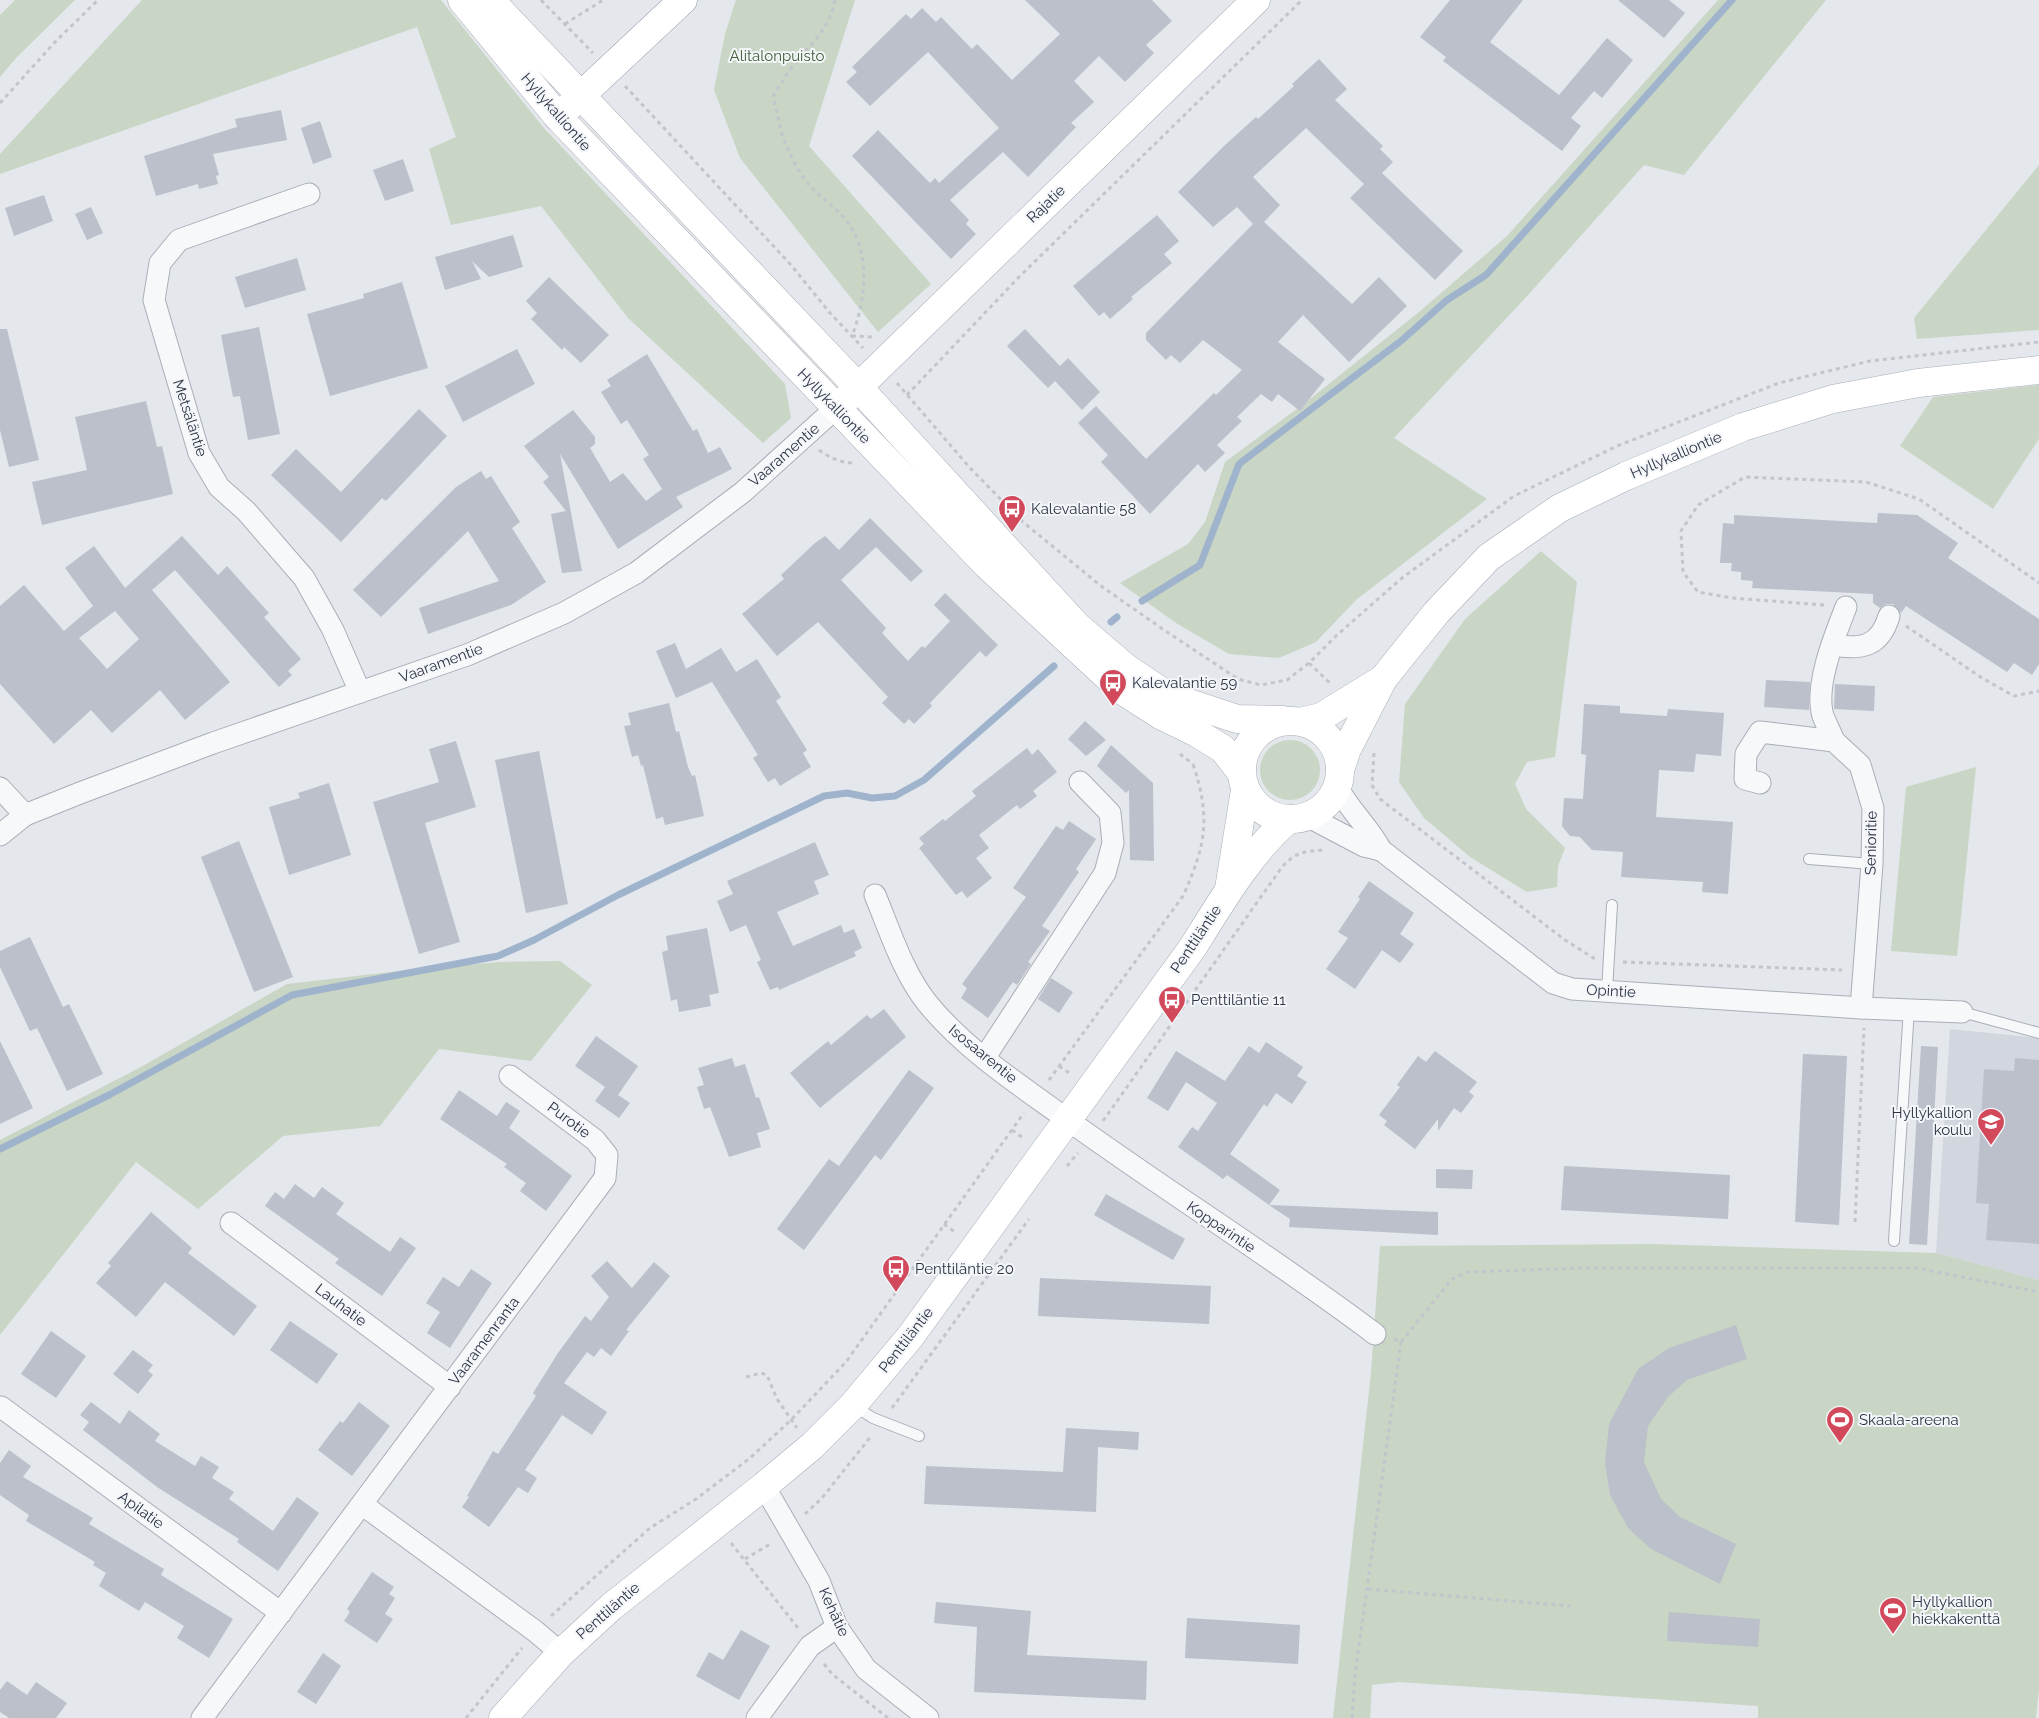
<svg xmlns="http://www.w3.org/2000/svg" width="2039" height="1718" viewBox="0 0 2039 1718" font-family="Raleway,sans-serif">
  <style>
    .built { fill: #d2d6de }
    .green { fill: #c9d6c5 }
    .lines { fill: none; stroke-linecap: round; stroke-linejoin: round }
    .stream { stroke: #9fb4cc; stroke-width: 7 }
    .building { fill: #bbc0ca; fill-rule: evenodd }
    .lane-casing { stroke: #a9aeb7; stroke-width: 12 }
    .street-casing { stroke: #a9aeb7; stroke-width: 23 }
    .secondary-casing { stroke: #a9aeb7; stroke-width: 29 }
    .highway-casing { stroke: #8b94a3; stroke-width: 29 }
    .path { stroke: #c2c5cb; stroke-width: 3; stroke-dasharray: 4 4; stroke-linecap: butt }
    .lane { stroke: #f7f8fa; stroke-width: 10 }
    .street { stroke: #f7f8fa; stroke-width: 21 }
    .secondary { stroke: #fff; stroke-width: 28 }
    .highway { stroke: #fff; stroke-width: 28 }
    .labels { text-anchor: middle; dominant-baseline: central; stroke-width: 4; stroke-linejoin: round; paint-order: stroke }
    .park-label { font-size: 15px; fill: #3f6138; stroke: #f4f6f9 }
    .street-label { font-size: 15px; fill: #2b3445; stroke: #f4f6f9 }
    .poi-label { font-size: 15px; fill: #2b3445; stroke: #f4f6f9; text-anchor: start }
  </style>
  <rect width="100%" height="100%" fill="#e4e7ec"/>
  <polygon class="built" points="1950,1029 2039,1038 2039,1280 1936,1253"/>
  <g class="green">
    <polygon points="15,0 75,0 16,58 0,77 0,15"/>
    <polygon points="142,0 441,0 543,127 785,384 791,418 763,443 628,318 541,206 451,225 429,149 456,137 417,27 0,174 0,154"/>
    <polygon points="736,0 855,0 809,146 931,284 878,332 740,158 714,90 725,34"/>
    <polygon points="1718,0 1826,0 1684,175 1644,165 1529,294 1394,438 1487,499 1356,600 1316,642 1279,658 1229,654 1176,623 1120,583 1188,544 1205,522 1225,462 1305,403 1419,312 1507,236"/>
    <polygon points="2039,165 2039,330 1917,339 1914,318"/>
    <polygon points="2039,385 2039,439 1993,509 1900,446 1933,397"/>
    <polygon points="1541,551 1577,582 1555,757 1527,762 1515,784 1526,809 1565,848 1558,866 1557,887 1527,892 1470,857 1424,818 1399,782 1405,704 1465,619"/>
    <circle cx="1290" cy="770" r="30"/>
    <polygon points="1976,767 1957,956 1891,951 1906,787"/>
    <polygon points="560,961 592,985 531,1061 439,1049 380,1126 283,1136 198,1209 136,1162 0,1335 0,1140 139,1068 287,984 399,971 500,962"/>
    <polygon points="1652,1244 1936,1253 2039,1280 2039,1688 2036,1718 1758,1718 1758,1706 1399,1682 1372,1685 1370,1718 1333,1718 1371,1373 1380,1246"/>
  </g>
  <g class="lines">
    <g class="stream">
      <polyline points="1142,601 1200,565 1239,464 1401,341 1447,300 1486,275 1732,0"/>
      <polyline points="1111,622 1117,617"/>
      <polyline points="0,1149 109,1095 292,995 498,956 534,940 618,895 824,796 847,793 872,798 895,796 924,780 1054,666"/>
    </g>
  </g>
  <g class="building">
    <polygon points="1025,0 1152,0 1172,21 1146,45 1154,53 1125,82 1099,56 1074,81 1094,102 1071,123 1076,127 1028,177 1003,152 950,200 969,220 966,224 976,234 951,259 852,156 878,130 930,183 935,178 939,183 999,128 928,52 870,106 846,82 857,72 852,67 906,14 911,19 922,8 936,22 941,17 972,49 977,44 1012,80 1060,34"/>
    <polygon points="1450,0 1523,0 1490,42 1559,95 1607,38 1633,60 1602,98 1594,91 1571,118 1581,126 1562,151 1443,61 1446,57 1420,37"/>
    <polygon points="1618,0 1669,0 1685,13 1664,38"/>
    <polygon points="1319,59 1347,89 1335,100 1383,146 1380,149 1393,162 1382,173 1463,251 1435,280 1350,198 1364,184 1306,128 1253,177 1280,205 1264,222 1352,304 1379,277 1407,306 1349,362 1303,315 1278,342 1325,379 1300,411 1278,394 1272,402 1261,394 1237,417 1242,421 1217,445 1225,453 1205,472 1198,464 1150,514 1101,462 1108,455 1078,423 1096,406 1146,459 1214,393 1216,395 1242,370 1203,340 1180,363 1171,355 1166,360 1146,340 1146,333 1253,224 1237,207 1213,227 1178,192 1224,146 1256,117 1258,119 1294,86 1292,84"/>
    <polygon points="281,110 287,140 213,154 219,175 216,176 218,184 199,189 198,184 156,196 144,156 237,127 235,119"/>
    <polygon points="320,121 332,157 313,164 301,128"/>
    <polygon points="403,159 414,191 385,201 373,170"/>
    <polygon points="44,195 53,221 14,236 5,208"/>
    <polygon points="91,207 103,233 87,240 75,214"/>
    <polygon points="1157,215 1179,241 1164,254 1172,263 1131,297 1133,299 1110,319 1104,312 1099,316 1073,286"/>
    <polygon points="513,235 523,267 489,277 472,261 481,279 445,290 435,257"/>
    <polygon points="297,258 306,290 245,308 235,277"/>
    <polygon points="549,277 609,335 581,363 564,347 562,350 531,319 537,313 526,301"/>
    <polygon points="402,282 428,368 330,396 307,314 364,298 363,294"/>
    <polygon points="259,327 280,434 248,440 240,396 233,397 221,335"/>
    <polygon points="0,329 7,329 39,460 9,467 0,430"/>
    <polygon points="1025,329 1060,366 1068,358 1100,392 1082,410 1055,381 1048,388 1007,346"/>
    <polygon points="517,349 535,384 463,422 445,386"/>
    <polygon points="647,354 693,431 697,429 708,453 720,447 732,469 676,497 683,507 618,549 560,454 582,571 562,573 551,514 566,511 543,482 549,477 524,446 573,410 595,437 595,444 590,448 610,482 623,473 646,501 662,489 643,459 649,455 627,420 621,424 601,392 611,386 607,380"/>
    <polygon points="146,401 157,447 162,446 173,494 42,525 32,482 87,470 75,417"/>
    <polygon points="419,409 447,436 386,501 382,498 341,542 271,475 296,449 341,492"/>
    <polygon points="481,471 486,479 491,476 520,522 512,528 546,582 511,605 428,634 419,608 499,581 468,531 381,617 353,590 456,487"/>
    <polygon points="1878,513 1917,515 1958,543 1948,558 2039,619 2039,664 2032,675 2014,663 2007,672 1906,606 1901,613 1893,604 1886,604 1880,608 1873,603 1873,594 1752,588 1753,581 1741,580 1741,572 1731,571 1732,563 1720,563 1723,523 1734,524 1734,515 1877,523"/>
    <polygon points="870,518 923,571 911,582 876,547 841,580 886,628 882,633 908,661 922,646 925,648 950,621 934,605 945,593 998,645 986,657 980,651 930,703 932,706 914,724 909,719 904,724 882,703 888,697 818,622 777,656 742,614 784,579 781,575 815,543 825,536 839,550"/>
    <path d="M182,536L218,575L227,566L269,613L264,617L301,659L288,671L292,675L279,687L175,570L152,590L230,682L185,720L160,690L112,733L91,710L54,744L0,684V606L24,585L64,631L93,606L65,568L94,546L125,588ZM115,611L139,639L107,669L79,638Z"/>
    <polygon points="675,643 686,669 721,648 736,672 757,659 781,697 776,701 807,750 803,753 811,767 780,786 775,778 768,782 753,758 758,755 712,682 676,698 656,651"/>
    <polygon points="1766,680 1810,682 1809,710 1764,707"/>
    <polygon points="1835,684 1875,686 1874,711 1834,709"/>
    <polygon points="669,703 676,732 679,731 688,767 692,776 695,775 704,816 665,825 663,817 656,819 643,765 641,766 638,755 632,757 624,726 631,725 628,713"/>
    <polygon points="1584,704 1620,706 1620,713 1667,716 1668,709 1724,713 1721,756 1696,754 1694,772 1659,770 1656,817 1733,822 1728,894 1702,892 1703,882 1621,877 1623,852 1592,850 1580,837 1570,836 1562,826 1564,798 1583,799 1586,755 1581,754"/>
    <polygon points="1085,721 1106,740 1086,756 1068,739"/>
    <polygon points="456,741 476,807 425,823 460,942 419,954 373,802 439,782 429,749"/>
    <polygon points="1111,745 1153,783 1154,861 1130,860 1129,790 1126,793 1097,766"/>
    <polygon points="1027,748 1032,755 1038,749 1057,772 1033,791 1037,796 1020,809 1017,805 979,835 989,848 976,858 992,878 967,898 962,891 956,895 919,848 924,844 919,838 943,819 945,821 976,796 972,791"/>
    <polygon points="539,751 568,904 526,913 495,760"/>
    <polygon points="329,783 351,855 289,875 269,807 300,798 298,793"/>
    <polygon points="1069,821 1096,839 1076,869 1079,872 1042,926 1050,931 1028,962 1031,964 1017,985 1013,982 988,1018 961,998 967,988 962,984 1026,897 1013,888 1056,826 1063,830"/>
    <polygon points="239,841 293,977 254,992 201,857"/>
    <polygon points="815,842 829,875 814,881 819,894 777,912 793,946 841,925 844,933 854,929 862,948 854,952 856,956 779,990 778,987 770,990 757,962 761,960 746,925 730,932 717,901 733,894 727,881"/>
    <polygon points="1369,881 1414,913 1400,934 1414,944 1400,963 1382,950 1355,989 1326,969 1348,938 1338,932 1360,899 1358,897"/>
    <polygon points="707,928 719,993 709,995 711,1006 679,1012 677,999 671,1001 662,952 668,950 666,936"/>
    <polygon points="30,937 63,1007 69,1004 103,1074 67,1091 37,1028 30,1031 0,967 0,951"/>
    <polygon points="1051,978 1073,992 1059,1013 1038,999"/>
    <polygon points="884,1009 906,1037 820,1108 790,1073 828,1041 831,1045 867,1015 871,1019"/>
    <polygon points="596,1036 638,1066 618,1095 630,1103 619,1118 595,1101 605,1087 575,1066"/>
    <polygon points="0,1041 33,1108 0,1124"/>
    <polygon points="1266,1042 1303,1067 1297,1076 1307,1082 1292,1104 1276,1093 1267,1107 1264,1104 1230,1154 1280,1190 1269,1205 1227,1175 1223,1179 1178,1147 1192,1127 1198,1131 1217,1103 1186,1082 1168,1111 1147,1098 1176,1051 1225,1081 1249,1046 1259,1053"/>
    <polygon points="1921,1046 1938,1047 1927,1245 1909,1244"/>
    <polygon points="1435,1051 1477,1082 1469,1092 1474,1096 1461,1113 1454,1108 1438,1131 1438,1119 1415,1149 1384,1125 1387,1121 1379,1115 1400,1087 1397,1085 1418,1056 1426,1062"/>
    <polygon points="1803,1054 1847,1056 1839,1225 1795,1222"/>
    <polygon points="732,1058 735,1067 745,1064 756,1098 759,1097 770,1129 757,1133 761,1147 729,1157 710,1107 704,1109 697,1087 704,1085 698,1068"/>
    <polygon points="2015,1058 2039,1060 2039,1244 1986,1240 1989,1204 1976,1203 1984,1069 2014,1071"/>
    <polygon points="909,1070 934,1088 881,1160 875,1155 804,1250 777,1229 829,1159 839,1166"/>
    <polygon points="459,1090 497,1116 506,1102 520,1111 509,1128 572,1176 546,1211 520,1191 526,1183 504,1167 507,1164 440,1119"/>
    <polygon points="1564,1166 1730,1175 1728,1219 1561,1210"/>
    <polygon points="1436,1169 1473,1170 1472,1189 1436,1188"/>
    <polygon points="295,1184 314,1198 322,1187 344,1203 336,1214 390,1252 400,1237 416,1248 382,1296 335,1263 339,1259 265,1206 275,1192 284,1199"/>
    <polygon points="1106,1194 1185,1239 1173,1260 1094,1215"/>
    <polygon points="1269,1205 1438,1212 1438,1235 1289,1227 1290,1219"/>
    <polygon points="151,1212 192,1248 188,1253 257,1306 234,1336 165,1282 136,1317 96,1283 111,1266 108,1263"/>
    <polygon points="607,1261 632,1288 654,1262 670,1276 626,1330 629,1331 611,1356 601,1348 594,1357 587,1352 564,1383 607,1412 592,1435 562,1415 525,1470 537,1478 528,1493 518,1487 489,1527 462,1507 469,1497 467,1496 493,1451 498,1454 536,1396 533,1393 558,1353 585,1316 591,1321 609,1297 591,1276"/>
    <polygon points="471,1269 492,1283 450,1348 427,1333 440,1312 426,1303 443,1277 459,1287"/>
    <polygon points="1040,1278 1211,1286 1209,1324 1038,1316"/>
    <polygon points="290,1321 338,1354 317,1384 270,1350"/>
    <polygon points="1736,1325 1747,1359 1687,1380 1668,1397 1648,1426 1644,1462 1661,1499 1680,1517 1736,1544 1720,1584 1651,1549 1628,1528 1610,1495 1605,1463 1609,1424 1638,1369 1669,1348"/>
    <polygon points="51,1331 86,1356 56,1398 21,1374"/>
    <polygon points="133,1350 153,1365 148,1371 153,1375 138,1394 113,1374"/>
    <polygon points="91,1402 120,1424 129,1410 160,1434 155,1441 195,1466 201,1456 219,1467 212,1478 234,1492 229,1499 273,1531 297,1497 319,1513 278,1571 237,1542 239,1539 157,1487 83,1430 89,1422 80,1415"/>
    <polygon points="359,1402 390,1426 352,1476 318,1450 340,1421 343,1423"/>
    <polygon points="1066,1428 1139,1432 1138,1450 1098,1447 1096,1512 924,1504 926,1466 1063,1472"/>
    <polygon points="9,1450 31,1466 23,1477 93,1518 89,1524 164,1569 161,1575 233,1619 209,1658 177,1638 184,1626 145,1602 139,1611 99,1586 106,1573 93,1565 95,1562 26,1521 29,1515 0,1495 0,1463"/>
    <polygon points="372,1572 394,1587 389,1594 395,1598 385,1614 393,1619 377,1643 344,1621 350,1612 347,1609"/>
    <polygon points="936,1602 1031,1611 1027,1655 1147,1661 1146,1700 974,1692 977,1627 934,1623"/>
    <polygon points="1669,1612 1760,1619 1758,1647 1667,1641"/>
    <polygon points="1187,1618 1300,1625 1298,1664 1185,1658"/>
    <polygon points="741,1630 770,1646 739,1700 696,1676 709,1652 723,1660"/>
    <polygon points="323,1653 341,1666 316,1704 297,1692"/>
    <polygon points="7,1681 27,1695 36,1682 67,1703 56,1718 9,1718 0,1712 0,1690"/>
  </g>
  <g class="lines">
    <defs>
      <g id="lane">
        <polyline points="1809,859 1872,864"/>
        <polyline points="1607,991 1612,905"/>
        <polyline points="1962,1012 2039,1033"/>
        <polyline points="1894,1241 1909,1009"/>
        <polyline points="854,1406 873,1418 919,1436"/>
      </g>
      <g id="street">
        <polyline points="309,194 179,240 160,263 154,300 199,453 219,487 246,511 304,578 333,630 360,692"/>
        <path d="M1832,645C1861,650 1880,647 1889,616"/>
        <path d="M1834,741C1831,733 1826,724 1823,716C1814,686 1835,635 1846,607"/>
        <polyline points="1760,783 1745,779 1746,754 1760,732 1834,741 1860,765 1873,808 1872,864 1861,1008"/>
        <polyline points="0,788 25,815"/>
        <path d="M1338,788C1350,811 1369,827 1381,850L1553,983L1572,989L1861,1008L1962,1012"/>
        <polyline points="1309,817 1364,846 1381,850"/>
        <polyline points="0,835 25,815 80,793 213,743 467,655 564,613 636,573 743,492 836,408"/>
        <path d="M875,895C890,931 903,973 928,1004C964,1048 1015,1082 1061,1115C1164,1190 1273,1257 1375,1334"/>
        <polyline points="985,1057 1105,873 1113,843 1110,813 1080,782"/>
        <polyline points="231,1223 450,1387"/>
        <polyline points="1,1407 281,1613"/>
        <polyline points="764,1486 819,1581 837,1627 866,1669 928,1718"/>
        <polyline points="363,1505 535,1631 561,1653"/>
        <polyline points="202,1718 605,1178 607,1155 595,1140 510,1076"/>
        <polyline points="757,1718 810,1646 837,1627"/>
      </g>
      <g id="secondary">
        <polyline points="462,0 558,117 987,565 1123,691 1162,716 1197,733 1223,749 1241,772"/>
        <polyline points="490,0 858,387 1077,626 1126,668 1168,696 1237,719 1283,720"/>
        <polyline points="846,399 1256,0"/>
        <circle cx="1291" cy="770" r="49"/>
        <polyline points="1304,721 1321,717 1383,679"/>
        <polyline points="1341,767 1347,749 1383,679 1436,613 1489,557 1560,508 1626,476 1743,427 1833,399 1918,383 2039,370"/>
        <polyline points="1229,889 1245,790"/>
        <path d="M503,1718L561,1653L611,1607L764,1486L812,1446L853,1405L910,1337L1193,947C1220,904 1250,852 1288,820"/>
      </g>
      <polyline id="highway" points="558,117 683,0"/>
    </defs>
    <use href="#lane" class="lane-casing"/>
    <use href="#street" class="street-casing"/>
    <use href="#secondary" class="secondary-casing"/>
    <use href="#highway" class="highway-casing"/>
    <g class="path">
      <polyline points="541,0 593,53"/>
      <path d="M835,0C830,33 798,54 782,82C780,85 775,91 774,95C773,101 777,111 778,117C781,138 793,163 805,180C817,196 836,206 848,223C872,255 865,302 852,336L874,337"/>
      <polyline points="565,24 603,0"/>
      <polyline points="625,86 791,265 830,313 863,348"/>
      <polyline points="0,103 56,41 98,0"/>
      <polyline points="897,383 970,468 1023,522 1101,586 1164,630 1238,679 1261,685 1287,680 1309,663 1337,635 1402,578 1514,496 1617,446 1779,383 1870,361 2039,342"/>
      <polyline points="907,395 1019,277 1302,0"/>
      <path d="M819,450C830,458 841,463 855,463"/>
      <polyline points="1824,605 1732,598 1698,592 1683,572 1681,531 1698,505 1745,477 1866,482 1919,499 2039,583"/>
      <polyline points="1906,626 1982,678 2014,696 2039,691"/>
      <polyline points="1309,663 1330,683"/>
      <polyline points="1232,692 1238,679"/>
      <polyline points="1374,753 1372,785 1380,799 1565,940 1595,959"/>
      <polyline points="1180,754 1193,764"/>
      <polyline points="1623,962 1842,970"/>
      <polyline points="1059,1066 1071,1074"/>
      <path d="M1049,1080L1183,896C1206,845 1211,818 1193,764L1195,761"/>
      <path d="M1103,1121L1282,867C1296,852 1304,851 1325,850"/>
      <polyline points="1012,1130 1023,1138"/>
      <polyline points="1067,1166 1078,1153"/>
      <polyline points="1855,1222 1864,1028"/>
      <polyline points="944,1224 956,1233"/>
      <polyline points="1394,1339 1401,1342 1452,1279 1468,1272 1584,1268 1916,1268 2039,1292"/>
      <polyline points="746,1377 761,1373 767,1375 777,1399 797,1428"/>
      <polyline points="892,1408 1029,1219"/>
      <polyline points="805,1514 822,1498 872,1435"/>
      <polyline points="731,1543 798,1628"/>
      <polyline points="745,1559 772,1543"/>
      <polyline points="1368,1589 1570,1606"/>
      <polyline points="551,1616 650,1528 696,1499 750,1458 791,1420 846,1362 1024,1113"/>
      <polyline points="824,1664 832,1674 888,1718"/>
      <polyline points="466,1718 522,1648"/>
      <polyline points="1352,1718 1355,1675 1401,1342"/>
    </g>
    <use href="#lane" class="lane"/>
    <use href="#street" class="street"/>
    <use href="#secondary" class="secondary"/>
    <use href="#highway" class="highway"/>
  </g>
  <defs>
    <symbol id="bus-pin" viewBox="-11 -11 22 30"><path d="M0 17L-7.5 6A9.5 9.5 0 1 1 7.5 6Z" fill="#d1495b" stroke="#f4f6f9"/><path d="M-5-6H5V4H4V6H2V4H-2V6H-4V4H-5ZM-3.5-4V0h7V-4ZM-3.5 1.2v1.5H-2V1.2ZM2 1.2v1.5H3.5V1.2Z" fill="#fff"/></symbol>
    <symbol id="school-pin" viewBox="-11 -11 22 30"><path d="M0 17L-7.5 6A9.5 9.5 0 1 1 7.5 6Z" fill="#d1495b" stroke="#f4f6f9"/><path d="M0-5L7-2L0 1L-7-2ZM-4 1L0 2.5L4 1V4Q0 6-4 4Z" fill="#fff"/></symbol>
    <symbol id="stadium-pin" viewBox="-11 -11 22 30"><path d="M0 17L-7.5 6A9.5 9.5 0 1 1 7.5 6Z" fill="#d1495b" stroke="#f4f6f9"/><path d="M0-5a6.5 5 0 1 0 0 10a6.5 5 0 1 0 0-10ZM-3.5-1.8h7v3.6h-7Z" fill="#fff"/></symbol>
  </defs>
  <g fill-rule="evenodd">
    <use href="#bus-pin" x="996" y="493" width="32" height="43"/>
    <use href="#bus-pin" x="1097" y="667" width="32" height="43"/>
    <use href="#bus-pin" x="1156" y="984" width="32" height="43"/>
    <use href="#school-pin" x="1975" y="1106" width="32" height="43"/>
    <use href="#bus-pin" x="880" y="1253" width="32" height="43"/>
    <use href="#stadium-pin" x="1824" y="1404" width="32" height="43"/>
    <use href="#stadium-pin" x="1877" y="1595" width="32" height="43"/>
  </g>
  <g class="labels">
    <g class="park-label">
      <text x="777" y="56">Alitalonpuisto</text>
    </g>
    <g class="street-label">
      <text transform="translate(556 112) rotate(49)">Hyllykalliontie</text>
      <text transform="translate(1046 204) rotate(-44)">Rajatie</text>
      <text transform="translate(834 406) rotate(46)">Hyllykalliontie</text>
      <text transform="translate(190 418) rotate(72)">Metsäläntie</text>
      <text transform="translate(784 455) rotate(-41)">Vaaramentie</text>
      <text transform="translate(1676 455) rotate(-23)">Hyllykalliontie</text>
      <text transform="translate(441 663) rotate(-20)">Vaaramentie</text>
      <text transform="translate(1871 843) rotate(-89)">Senioritie</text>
      <text transform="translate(1196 939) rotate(-56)">Penttiläntie</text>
      <text transform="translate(1611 991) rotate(3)">Opintie</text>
      <text transform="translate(983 1054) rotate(39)">Isosaarentie</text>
      <text transform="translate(569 1120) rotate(37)">Purotie</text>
      <text transform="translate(1221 1227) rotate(34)">Kopparintie</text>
      <text transform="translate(341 1305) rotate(37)">Lauhatie</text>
      <text transform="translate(906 1340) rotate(-52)">Penttiläntie</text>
      <text transform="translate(484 1341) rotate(-53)">Vaaramenranta</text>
      <text transform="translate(141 1510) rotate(36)">Apilatie</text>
      <text transform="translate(608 1611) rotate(-41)">Penttiläntie</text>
      <text transform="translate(834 1612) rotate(65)">Kehätie</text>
    </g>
    <g class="poi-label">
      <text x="1031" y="509">Kalevalantie 58</text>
      <text x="1132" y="683">Kalevalantie 59</text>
      <text x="1191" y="1000">Penttiläntie 11</text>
      <text x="1972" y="1113" text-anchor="end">Hyllykallion<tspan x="1972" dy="17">koulu</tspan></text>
      <text x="915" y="1269">Penttiläntie 20</text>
      <text x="1859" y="1420">Skaala-areena</text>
      <text x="1912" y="1602">Hyllykallion<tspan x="1912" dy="17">hiekkakenttä</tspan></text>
    </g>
  </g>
</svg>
